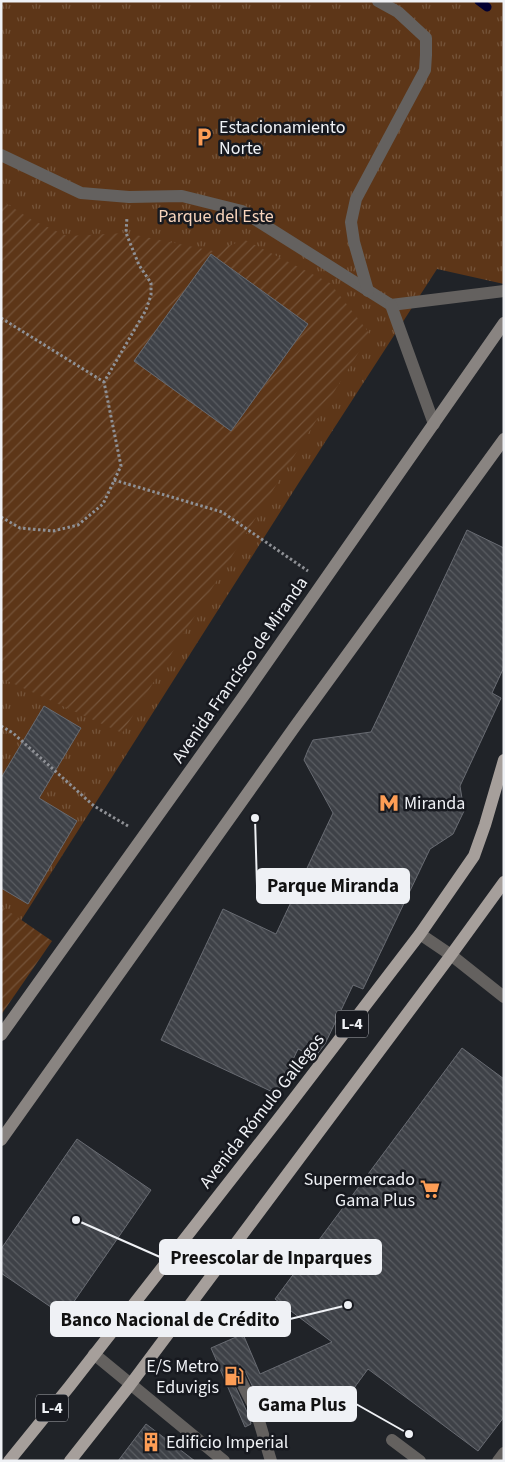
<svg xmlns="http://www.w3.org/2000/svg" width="505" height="1462" viewBox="0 0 505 1462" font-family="'Source Sans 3',sans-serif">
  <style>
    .park { fill: url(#park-tufts) }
    .garden { fill: url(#garden-furrows) }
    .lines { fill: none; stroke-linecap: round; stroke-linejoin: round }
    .stream { stroke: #010032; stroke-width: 9 }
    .building { fill: url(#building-back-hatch); stroke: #686b72 }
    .path { stroke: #8f9196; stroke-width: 3; stroke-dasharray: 2.5 2.5; stroke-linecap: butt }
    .lane { stroke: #64615f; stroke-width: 12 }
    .street { stroke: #64615f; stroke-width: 12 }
    .secondary { stroke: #898481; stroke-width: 12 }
    .primary { stroke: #a69f9b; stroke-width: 12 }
    .labels { text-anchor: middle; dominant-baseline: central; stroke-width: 5; stroke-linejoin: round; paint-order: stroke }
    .shield { fill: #17191f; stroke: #aeb0b5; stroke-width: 1 }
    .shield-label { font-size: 16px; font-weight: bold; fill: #eff1f5 }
    .poi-label { font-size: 18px; fill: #eff1f5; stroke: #17191f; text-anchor: start }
    .park-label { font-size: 18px; fill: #f8d4bc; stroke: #17191f }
    .street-label { font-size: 18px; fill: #eff1f5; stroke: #17191f }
    .leader { fill: none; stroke: #eff1f5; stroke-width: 2 }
    .callout-dot { fill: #eff1f5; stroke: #17191f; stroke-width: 2 }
    .callout { fill: #eff1f5; stroke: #eff1f5; stroke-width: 2 }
    .callout-label { font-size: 19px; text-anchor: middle; font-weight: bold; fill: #111 }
  </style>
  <defs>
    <pattern id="park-tufts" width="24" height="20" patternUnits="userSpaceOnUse" patternTransform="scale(1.25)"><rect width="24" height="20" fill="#5d3618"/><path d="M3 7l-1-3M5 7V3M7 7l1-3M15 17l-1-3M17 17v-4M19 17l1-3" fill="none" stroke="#75543a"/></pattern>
    <pattern id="garden-furrows" width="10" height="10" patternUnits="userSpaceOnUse" patternTransform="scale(1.25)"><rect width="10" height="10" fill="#5d3618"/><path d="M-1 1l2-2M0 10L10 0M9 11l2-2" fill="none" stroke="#75543a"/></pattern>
    <pattern id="building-back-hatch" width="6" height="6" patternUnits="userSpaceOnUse" patternTransform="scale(1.25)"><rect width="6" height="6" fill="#3e4147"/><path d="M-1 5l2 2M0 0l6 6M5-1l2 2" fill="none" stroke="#5a5d62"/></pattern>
  </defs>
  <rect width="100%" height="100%" fill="#202328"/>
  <polygon class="park" points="1,1 504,1 504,284 437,269 298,484 1,952"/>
  <g class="garden">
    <polygon points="1,200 32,220 67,236 126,233 213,251 245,240 330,283 370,334 122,733 1,678"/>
    <polygon points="1,906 52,941 1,1015"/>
  </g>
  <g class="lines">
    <polyline class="stream" points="479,1 487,7"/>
  </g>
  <g class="building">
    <polygon points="211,254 308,324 231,431 134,361"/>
    <polygon points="467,530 504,548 504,667 492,693 501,698 460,786 464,811 453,834 430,849 363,989 353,985 325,1044 315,1057 298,1049 277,1094 161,1040 223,909 276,934 333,813 304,760 308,750 313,740 371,732"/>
    <polygon points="44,706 81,728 39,798 77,821 28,904 1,888 1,778"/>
    <polygon points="462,1048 504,1079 504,1417 478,1451 368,1369 346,1399 336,1392 287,1414 285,1409 266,1417 263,1408 245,1371 242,1368 238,1367 232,1370 230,1375 248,1414 251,1424 245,1427 211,1348 243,1334 260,1374 332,1342 275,1299"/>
    <polygon points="77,1139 151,1190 64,1316 1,1273 1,1249"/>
    <polygon points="146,1424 195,1461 118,1461"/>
  </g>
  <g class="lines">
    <g class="path">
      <polyline points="1,318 104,382"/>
      <polyline points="114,480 222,512 308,571"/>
      <polyline points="1,517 20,528 53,531 78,525 103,504 121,466 104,382 146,310 151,295 151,283 139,265 126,233 127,217"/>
      <polyline points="1,726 13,733 94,806 128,826"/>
    </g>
    <g class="lane">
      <polyline points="1,155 81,193 129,197 182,196 242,211 391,305 504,291"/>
      <polyline points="368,291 354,242 351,222 356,199 425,70 426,55 426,38 398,12 378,1"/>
      <polyline points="391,305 434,424"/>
      <polyline points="238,1375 256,1411 271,1461"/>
      <polyline points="392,1440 420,1461"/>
      <polyline points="498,1461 504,1453"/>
    </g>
    <g class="street">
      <polyline points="420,934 451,955 504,997"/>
      <polyline points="94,1354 224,1461"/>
    </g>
    <g class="secondary">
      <polyline points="1,1035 245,694 504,323"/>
      <polyline points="1,1140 296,725 504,439"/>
    </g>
    <g class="primary">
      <polyline points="9,1461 69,1387 283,1113 420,934 474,856 485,825 504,760"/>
      <polyline points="70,1461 130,1385 451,955 504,882"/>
    </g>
  </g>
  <defs>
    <symbol id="parking-bare" viewBox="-9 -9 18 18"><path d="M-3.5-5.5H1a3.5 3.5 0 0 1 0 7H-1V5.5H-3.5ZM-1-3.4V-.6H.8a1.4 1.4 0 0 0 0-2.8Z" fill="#fd9d55" stroke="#17191f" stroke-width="2.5" paint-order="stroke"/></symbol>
    <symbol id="metro-bare" viewBox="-9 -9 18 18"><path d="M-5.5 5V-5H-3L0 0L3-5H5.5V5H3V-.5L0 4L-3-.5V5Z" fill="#fd9d55" stroke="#17191f" stroke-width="2.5" paint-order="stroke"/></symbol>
    <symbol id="supermarket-bare" viewBox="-9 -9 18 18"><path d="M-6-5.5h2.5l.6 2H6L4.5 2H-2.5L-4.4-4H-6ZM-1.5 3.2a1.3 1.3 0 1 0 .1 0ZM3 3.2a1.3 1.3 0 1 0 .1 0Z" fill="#fd9d55" stroke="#17191f" stroke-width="2.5" paint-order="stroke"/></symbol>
    <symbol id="fuel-bare" viewBox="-9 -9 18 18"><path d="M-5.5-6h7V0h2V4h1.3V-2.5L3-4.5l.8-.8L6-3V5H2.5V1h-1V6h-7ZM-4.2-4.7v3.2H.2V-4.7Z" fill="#fd9d55" stroke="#17191f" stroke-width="2.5" paint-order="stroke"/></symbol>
    <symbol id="building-bare" viewBox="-9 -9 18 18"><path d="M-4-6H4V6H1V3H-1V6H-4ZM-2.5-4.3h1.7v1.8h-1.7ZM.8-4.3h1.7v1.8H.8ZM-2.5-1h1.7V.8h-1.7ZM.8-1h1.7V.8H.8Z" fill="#fd9d55" stroke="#17191f" stroke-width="2.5" paint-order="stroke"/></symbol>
  </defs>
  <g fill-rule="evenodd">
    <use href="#parking-bare" x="190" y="123" width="28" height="28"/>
    <use href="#metro-bare" x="375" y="789" width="28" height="28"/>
    <use href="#supermarket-bare" x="416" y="1175" width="28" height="28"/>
    <use href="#fuel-bare" x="220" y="1362" width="28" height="28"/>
    <use href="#building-bare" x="137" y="1428" width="28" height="28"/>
  </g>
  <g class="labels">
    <g class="shield">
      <rect x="336" y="1010.5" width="32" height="27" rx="4"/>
      <rect x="36" y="1394.5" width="32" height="27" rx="4"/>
    </g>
    <g class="shield-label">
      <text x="352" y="1024">L-4</text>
      <text x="52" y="1408">L-4</text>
    </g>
    <g class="poi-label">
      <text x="219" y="127">Estacionamiento<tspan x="219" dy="21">Norte</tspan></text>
      <text x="404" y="803">Miranda</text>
      <text x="415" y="1179" text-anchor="end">Supermercado<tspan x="415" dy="21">Gama Plus</tspan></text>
      <text x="219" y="1366" text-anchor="end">E/S Metro<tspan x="219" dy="21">Eduvigis</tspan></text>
      <text x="166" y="1442">Edificio Imperial</text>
    </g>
    <g class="park-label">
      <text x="216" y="216">Parque del Este</text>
    </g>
    <g class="street-label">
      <text transform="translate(240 670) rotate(-55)">Avenida Francisco de Miranda</text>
      <text transform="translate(262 1111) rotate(-52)">Avenida Rómulo Gallegos</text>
    </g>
  </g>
  <path class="leader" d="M255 818L257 886M76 1220L160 1257M348 1305L290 1319M409 1434L356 1404"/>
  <g class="callout-dot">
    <circle cx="255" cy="818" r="5"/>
    <circle cx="76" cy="1220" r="5"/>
    <circle cx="348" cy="1305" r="5"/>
    <circle cx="409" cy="1434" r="5"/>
  </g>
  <g class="callout">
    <rect x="257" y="869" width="152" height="34" rx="5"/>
    <rect x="160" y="1240" width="221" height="34" rx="5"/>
    <rect x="51" y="1302" width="239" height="34" rx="5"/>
    <rect x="248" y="1387" width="108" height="34" rx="5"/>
  </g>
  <g class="callout-label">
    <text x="333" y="892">Parque Miranda</text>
    <text x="271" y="1264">Preescolar de Inparques</text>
    <text x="170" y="1326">Banco Nacional de Crédito</text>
    <text x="302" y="1411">Gama Plus</text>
  </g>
  <rect width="505" height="1462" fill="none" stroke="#eff1f5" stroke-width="5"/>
</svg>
